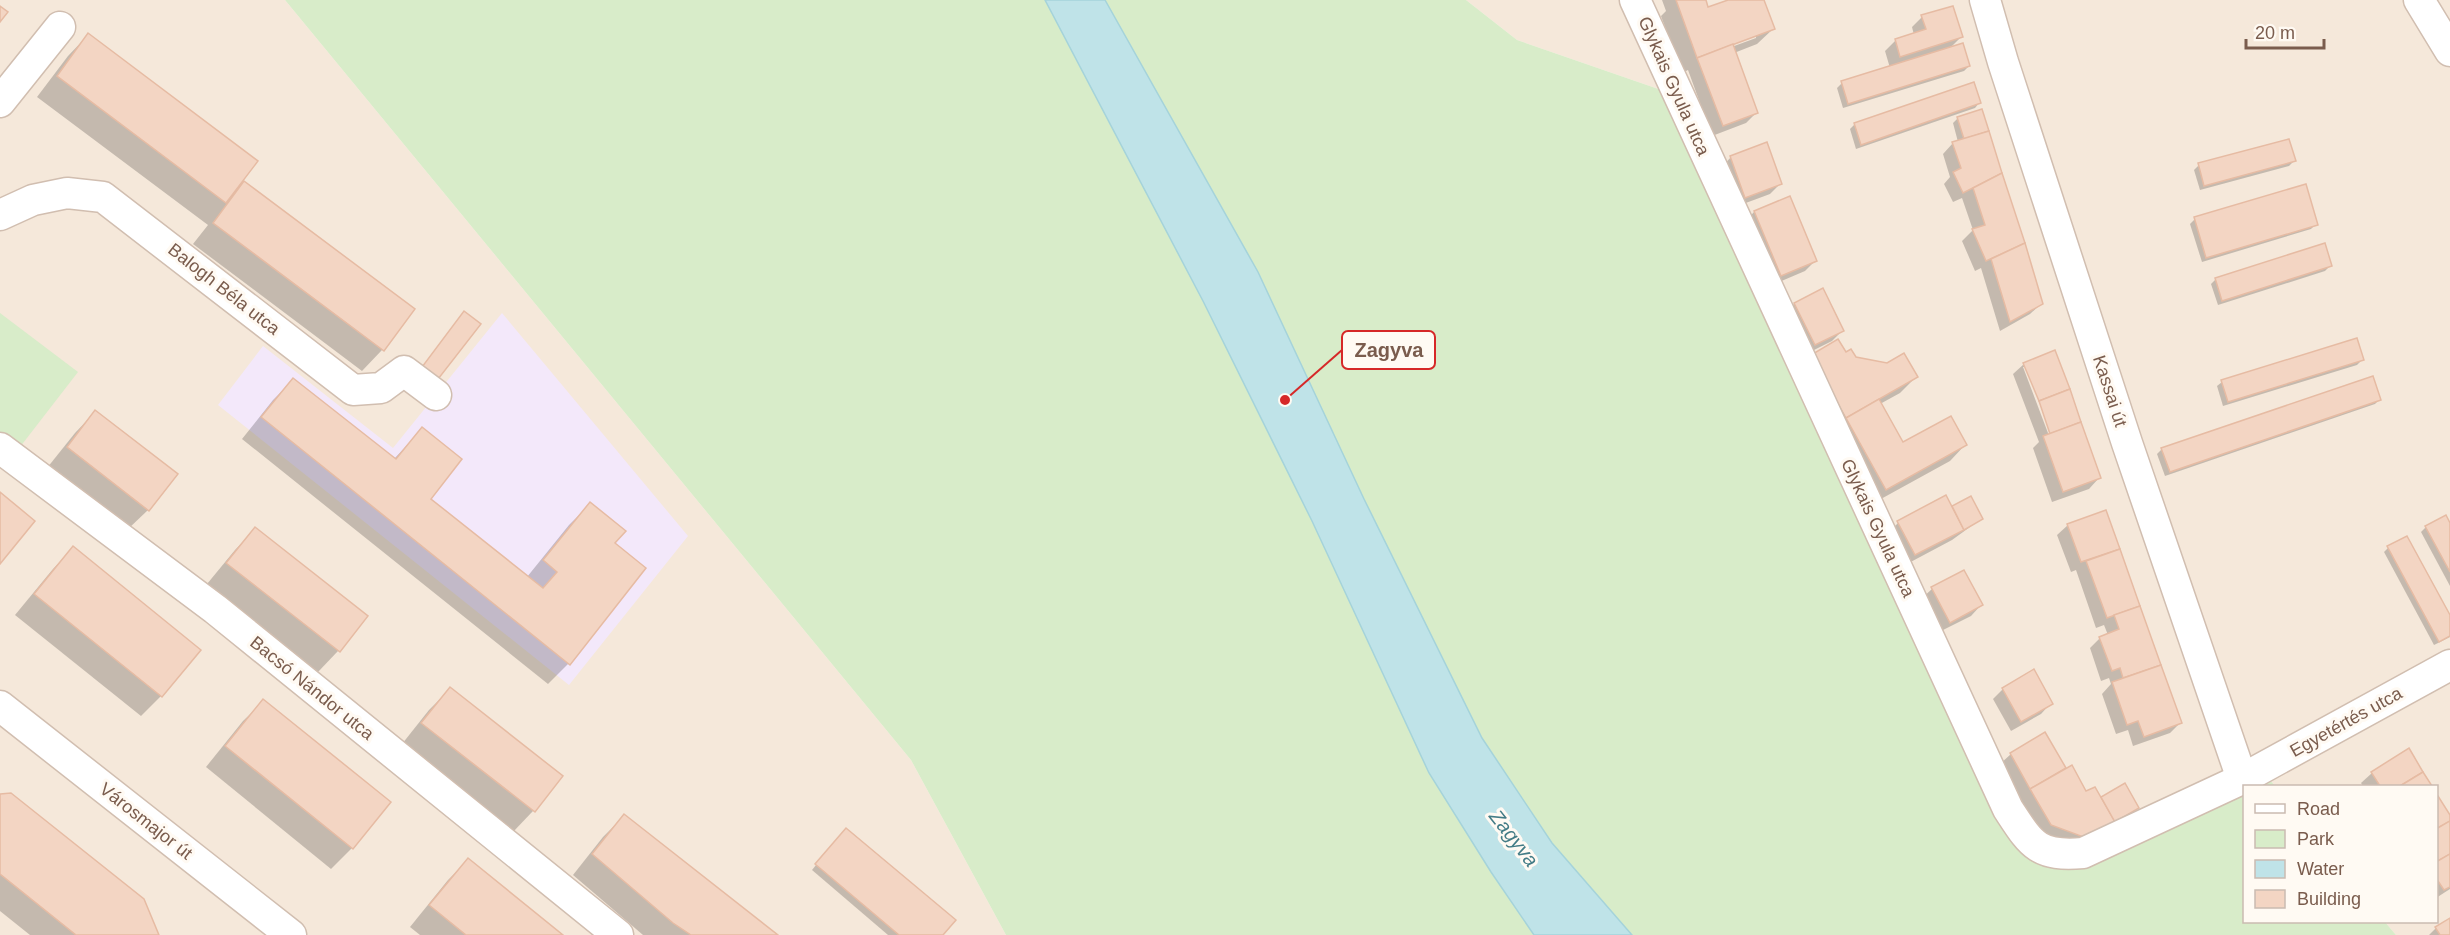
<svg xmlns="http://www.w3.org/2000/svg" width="2450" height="935" viewBox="0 0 2450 935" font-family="Helvetica,sans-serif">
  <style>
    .residential { fill: #f5e8da }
    .education { fill: #f3e8fa }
    .green { fill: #d8ecc9 }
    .water { fill: #bfe3e8; stroke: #a5d3da; stroke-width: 1.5 }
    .shadow { fill: #0003; fill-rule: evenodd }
    .building { fill: #f3d5c3; stroke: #e6bba3; stroke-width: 1.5 }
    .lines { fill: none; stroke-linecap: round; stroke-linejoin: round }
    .minor-casing { stroke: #d1beb0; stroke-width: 33 }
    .minor { stroke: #fff; stroke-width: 30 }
    .labels { text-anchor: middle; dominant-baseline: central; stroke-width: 6; stroke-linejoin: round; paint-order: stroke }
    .street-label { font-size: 18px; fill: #7a5c4d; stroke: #fffaf3 }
    .water-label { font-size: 20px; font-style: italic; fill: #437c86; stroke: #fffaf3 }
    .leader { fill: none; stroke: #d62828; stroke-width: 2 }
    .callout-dot { fill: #d62828; stroke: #fffaf3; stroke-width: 2 }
    .callout { fill: #fffaf3; stroke: #d62828; stroke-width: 2 }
    .callout-label { font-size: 20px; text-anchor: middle; font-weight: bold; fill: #7a5c4d }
  </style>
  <rect width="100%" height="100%" fill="#fdf6ec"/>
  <g class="residential">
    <polygon points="0,0 285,0 911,760 1006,935 0,935"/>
    <polygon points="1466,0 2450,0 2450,935 2396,935 2385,922 2436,922 2436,786 2275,786 2255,762 2095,843 2041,835 2010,801 1667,92 1517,40"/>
  </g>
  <polygon class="education" points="502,313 688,536 569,685 218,405 263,346 393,448"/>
  <g class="green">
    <polygon points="285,0 1466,0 1517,40 1667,92 2010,801 2041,835 2095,843 2255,762 2275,786 2244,786 2244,922 2385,922 2396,935 1006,935 911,760"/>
    <polygon points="0,313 78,372 20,447 0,432"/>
  </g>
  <polygon class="water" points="1045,0 1105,0 1258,272 1364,499 1482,738 1552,843 1632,935 1534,935 1491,872 1429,773 1312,521 1203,301"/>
  <g class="shadow">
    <path d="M1662,0H1704L1708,9L1732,0H1762L1773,29L1757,44L1734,53L1756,113L1746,123L1712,136L1688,70L1682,73L1661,16L1666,11ZM1756,34V38L1726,49L1725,46Z"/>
    <polygon points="1922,17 1961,37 1949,49 1969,66 1964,71 1843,108 1837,88 1842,83 1890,68 1885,51 1896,40 1914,35 1912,27"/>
    <polygon points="88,35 241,181 413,309 382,350 362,371 193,244 208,225 37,97 68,56"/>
    <polygon points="1979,103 1975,108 1856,149 1850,129 1855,124"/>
    <polygon points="1981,111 2041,304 2030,314 2000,331 1981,268 1975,271 1962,241 1973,230 1962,198 1953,202 1944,184 1950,177 1943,154 1953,143 1958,142 1953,123 1958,118"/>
    <polygon points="1731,157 1780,184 1770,194 1735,207 1721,168"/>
    <polygon points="2294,161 2289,166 2200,190 2194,170 2199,165"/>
    <polygon points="1789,198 1815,261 1805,271 1770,286 1744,223 1754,212"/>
    <polygon points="2195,219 2316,224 2311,229 2202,262 2190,224"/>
    <polygon points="2330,266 2325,271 2218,305 2211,284 2216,279"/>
    <polygon points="1794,304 1842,331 1832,341 1804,355 1784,314"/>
    <path d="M2054,352L2099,478L2089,489L2052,502L2033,448L2039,442L2013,374L2024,364ZM2023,367H2026L2054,440L2051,441Z"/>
    <polygon points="1845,354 1916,377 1900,393 1880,404 1903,444 1965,445 1950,461 1870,505 1796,371"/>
    <polygon points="2362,360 2357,365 2223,406 2217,386 2222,382"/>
    <polygon points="293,380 394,459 422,429 429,499 527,577 569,525 590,504 613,544 644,569 568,664 548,684 242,439 273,400"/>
    <polygon points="2380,399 2375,404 2165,476 2157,454 2162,449"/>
    <polygon points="95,412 148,510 127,530 47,468 75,433"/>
    <polygon points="1970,498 1981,519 1952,540 1905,565 1888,533 1898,523 1951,508"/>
    <polygon points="2105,512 2180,723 2170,733 2133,746 2128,730 2116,734 2102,694 2111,684 2109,678 2101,681 2090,648 2100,638 2108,635 2104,625 2096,628 2076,570 2071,572 2057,535 2068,525"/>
    <polygon points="2450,526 2450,586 2421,532 2426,527"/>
    <polygon points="255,529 366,617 338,651 318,672 207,584 235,550"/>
    <polygon points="73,548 161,696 141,716 15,615 53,569"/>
    <polygon points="2388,548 2450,618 2450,637 2434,645 2384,552"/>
    <polygon points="1932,589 1981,605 1971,616 1939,632 1921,599"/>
    <polygon points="450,689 561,777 533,811 513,832 402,744 429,710"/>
    <polygon points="2003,689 2051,703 2041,714 2011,731 1993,699"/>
    <polygon points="264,701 389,802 352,848 331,869 206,767 243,721"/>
    <polygon points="2409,750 2431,786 2363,786 2361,783 2372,773"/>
    <polygon points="2011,754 2064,768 2059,773 2086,793 2100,799 2124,785 2137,808 2127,818 2069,853 2036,841 2016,805 2021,800 2000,764"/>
    <polygon points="0,796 157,935 30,935 0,911"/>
    <polygon points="2436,796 2450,817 2450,889 2436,898"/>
    <polygon points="624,816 775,935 643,935 573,875 603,837"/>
    <polygon points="841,834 941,935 888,935 812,870"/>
    <polygon points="468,860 560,935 420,935 410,927 448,880"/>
    <polygon points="2450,919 2450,935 2429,935 2436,928"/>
  </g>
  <g class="building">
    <polygon points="1676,0 1706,0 1708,7 1728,0 1764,0 1775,29 1697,58"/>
    <polygon points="0,6 8,12 0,22"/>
    <polygon points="1953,6 1963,37 1900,57 1895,39 1926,29 1921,15"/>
    <polygon points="88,33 258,161 226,203 57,76"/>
    <polygon points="1963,43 1970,66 1848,104 1841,81"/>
    <polygon points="1733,44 1758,113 1723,126 1697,58"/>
    <polygon points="1974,82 1981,103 1861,145 1854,123"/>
    <polygon points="1982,109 1989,131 1964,139 1957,117"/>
    <polygon points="1989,131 2002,173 1963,193 1953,172 1961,168 1952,142"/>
    <polygon points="2289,139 2296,161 2204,186 2198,163"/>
    <polygon points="1767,142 1782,184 1745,198 1730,156"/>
    <polygon points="2002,173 2025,243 1986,261 1972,229 1985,225 1973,188"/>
    <polygon points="244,181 415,309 384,351 213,223"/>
    <polygon points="2306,184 2318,225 2206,258 2194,217"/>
    <polygon points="1790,196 1817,261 1781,276 1754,211"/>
    <polygon points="2025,243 2043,304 2010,322 1991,259"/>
    <polygon points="2325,243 2332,266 2222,301 2215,278"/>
    <polygon points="1823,288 1844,331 1815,345 1794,303"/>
    <polygon points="464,311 481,324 435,383 419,371"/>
    <polygon points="2357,338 2364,360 2228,402 2221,380"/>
    <polygon points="1838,339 1846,352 1851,349 1856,357 1887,363 1904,353 1918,377 1846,418 1811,355"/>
    <polygon points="2055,350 2070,389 2039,401 2023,363"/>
    <polygon points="2373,376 2381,400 2170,472 2161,448"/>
    <polygon points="293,378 396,459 422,427 462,459 431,499 543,588 557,572 543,560 590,502 626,531 615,543 646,568 570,665 261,417"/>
    <polygon points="2070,389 2081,422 2050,434 2039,401"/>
    <polygon points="1879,399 1903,442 1951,416 1967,445 1886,490 1846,418"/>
    <polygon points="95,410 178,474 149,511 67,447"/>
    <polygon points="2081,422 2101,478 2063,492 2043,436"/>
    <polygon points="0,492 35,521 0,564"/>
    <polygon points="1946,495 1964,530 1915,555 1897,521"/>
    <polygon points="1971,496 1983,519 1964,530 1952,506"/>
    <polygon points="2106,510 2120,549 2081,562 2067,524"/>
    <polygon points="2446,515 2450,523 2450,572 2425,526"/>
    <polygon points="255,527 368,616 340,652 226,563"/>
    <polygon points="2407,536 2450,615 2450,636 2439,642 2387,546"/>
    <polygon points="73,546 201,650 162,697 34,594"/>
    <polygon points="2120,549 2140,606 2107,618 2086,561"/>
    <polygon points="1964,570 1983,605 1950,623 1931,587"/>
    <polygon points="2140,606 2161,665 2123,678 2120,668 2112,671 2099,637 2119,629 2114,615"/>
    <polygon points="2161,665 2182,723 2144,737 2138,721 2127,725 2112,682"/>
    <polygon points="2034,669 2053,704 2021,722 2002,688"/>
    <polygon points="450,687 563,776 535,812 421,723"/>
    <polygon points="263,699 391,802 353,849 225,746"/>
    <polygon points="2045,732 2066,768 2030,789 2010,753"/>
    <polygon points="2409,748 2423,772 2400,786 2380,786 2371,772"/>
    <polygon points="2072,765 2086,791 2095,787 2115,822 2086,838 2051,825 2030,789"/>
    <polygon points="2423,772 2432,786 2400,786"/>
    <polygon points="2125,783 2139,808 2115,822 2101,797"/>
    <polygon points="11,793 144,899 159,935 76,935 0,874 0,794"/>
    <polygon points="2436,796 2438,796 2450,815 2450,821 2436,829"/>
    <polygon points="624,814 778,935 691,935 673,923 592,854"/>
    <polygon points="2450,821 2450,854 2436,862 2436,829"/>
    <polygon points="846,828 956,920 943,935 899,935 815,864"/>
    <polygon points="2450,854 2450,887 2444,890 2436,878 2436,862"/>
    <polygon points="468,858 563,935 466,935 429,905"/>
    <polygon points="2450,918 2450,935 2440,935 2435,927"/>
  </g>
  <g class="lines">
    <defs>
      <g id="minor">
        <path d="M1635,0L2008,809C2031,844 2037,857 2083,853L2242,779L2450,665"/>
        <polyline points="1985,0 2003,62 2127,443 2242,779"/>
        <polyline points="2419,0 2450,51"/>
        <polyline points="0,102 60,27"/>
        <polyline points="0,215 33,200 67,193 103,197 353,390 381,388 404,371 436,395"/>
        <polyline points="0,448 215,609 618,935"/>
        <polyline points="0,706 291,935"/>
      </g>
    </defs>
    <use href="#minor" class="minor-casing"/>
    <use href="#minor" class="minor"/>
  </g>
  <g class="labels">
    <g class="street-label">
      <text transform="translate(1674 86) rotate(66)">Glykais Gyula utca</text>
      <text transform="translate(224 289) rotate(38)">Balogh Béla utca</text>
      <text transform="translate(2110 391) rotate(72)">Kassai út</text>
      <text transform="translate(1878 528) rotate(65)">Glykais Gyula utca</text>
      <text transform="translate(312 688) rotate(39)">Bacsó Nándor utca</text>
      <text transform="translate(2346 722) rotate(-29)">Egyetértés utca</text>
      <text transform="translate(146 821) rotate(38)">Városmajor út</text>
    </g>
    <g class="water-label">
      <text transform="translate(1514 838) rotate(52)">Zagyva</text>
    </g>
  </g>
  <path class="leader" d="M1285 400L1342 350"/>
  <circle class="callout-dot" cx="1285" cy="400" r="6"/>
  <rect class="callout" x="1342" y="331" width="93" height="38" rx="6"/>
  <g class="callout-label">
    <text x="1389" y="357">Zagyva</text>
  </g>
  <rect x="2243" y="785" width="195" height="138" fill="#fffaf3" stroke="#cabbb1" stroke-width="1.5"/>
  <rect x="2255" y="804" width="30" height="9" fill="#ffffff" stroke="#cabbb1" stroke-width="1.5"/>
  <text x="2297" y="815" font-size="18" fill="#7a5c4d">Road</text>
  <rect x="2255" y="830" width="30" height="18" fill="#d8ecc9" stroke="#cabbb1" stroke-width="1.5"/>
  <text x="2297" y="845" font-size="18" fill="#7a5c4d">Park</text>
  <rect x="2255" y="860" width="30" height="18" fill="#bfe3e8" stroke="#cabbb1" stroke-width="1.5"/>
  <text x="2297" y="875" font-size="18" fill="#7a5c4d">Water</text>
  <rect x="2255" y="890" width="30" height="18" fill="#f3d5c3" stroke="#cabbb1" stroke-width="1.5"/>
  <text x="2297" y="905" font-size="18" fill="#7a5c4d">Building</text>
  <path d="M2246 39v9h78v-9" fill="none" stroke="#7a5c4d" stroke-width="3"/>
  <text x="2255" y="39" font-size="18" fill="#7a5c4d" stroke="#fffaf3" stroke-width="4.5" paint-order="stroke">20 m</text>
</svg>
